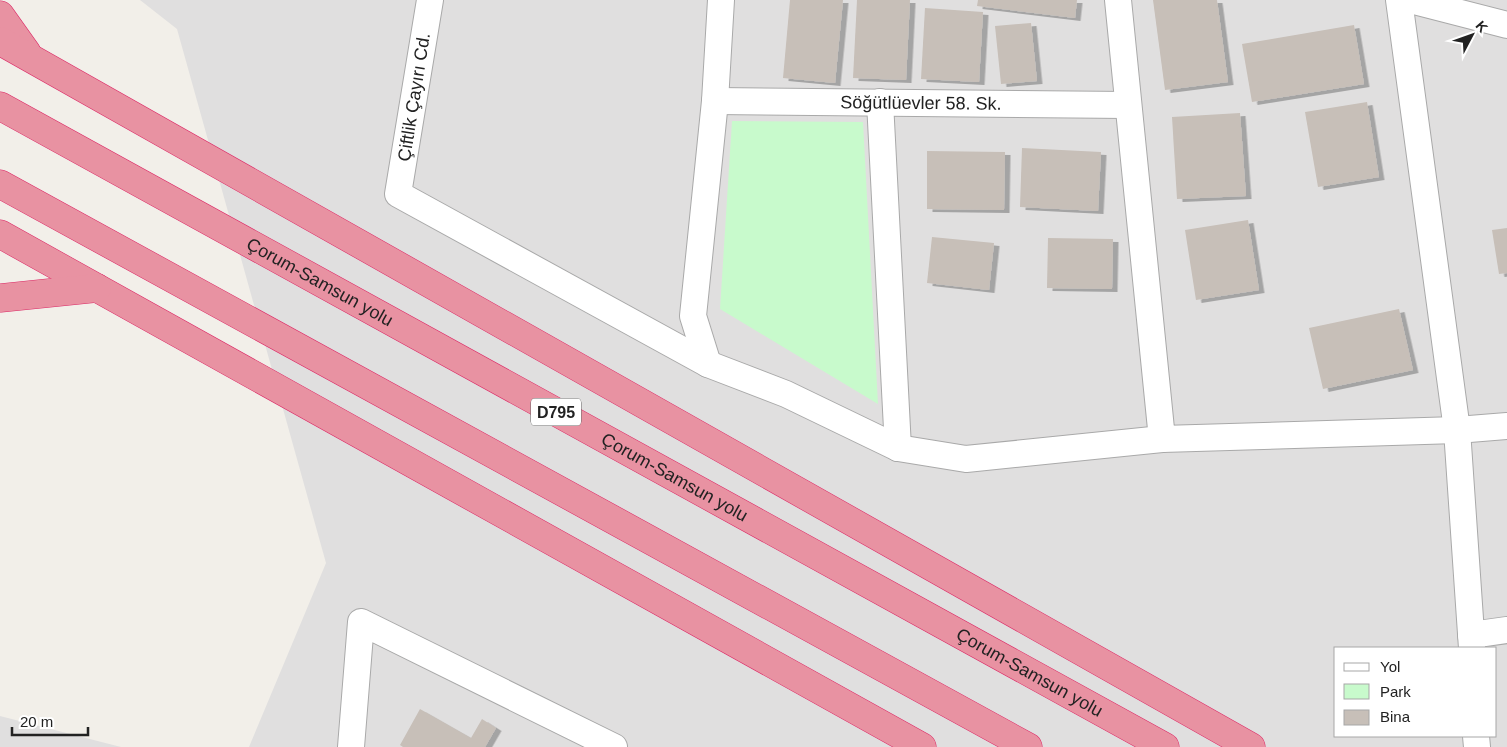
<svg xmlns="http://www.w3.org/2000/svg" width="1507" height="747" viewBox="0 0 1507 747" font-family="Arial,sans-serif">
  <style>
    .residential { fill: #e0dfdf; fill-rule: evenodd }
    .park { fill: #c8facc }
    .building { fill: #c7bfb8; filter: url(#shadow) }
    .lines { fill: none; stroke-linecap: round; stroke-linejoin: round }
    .minor-casing { stroke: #a9a9a9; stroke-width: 28 }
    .highway-casing { stroke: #dc2a67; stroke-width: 29 }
    .minor { stroke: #fff; stroke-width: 26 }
    .highway { stroke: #e892a2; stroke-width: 28 }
    .labels { text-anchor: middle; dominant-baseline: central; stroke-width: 4; stroke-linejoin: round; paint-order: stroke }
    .shield { fill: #fff; stroke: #646464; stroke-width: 1 }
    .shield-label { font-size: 16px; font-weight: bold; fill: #222 }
    .street-label { font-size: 18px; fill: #222; stroke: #fff }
  </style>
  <defs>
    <filter id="shadow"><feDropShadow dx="5.5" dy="3" stdDeviation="0" flood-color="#0004"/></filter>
  </defs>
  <rect width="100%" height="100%" fill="#f2efe9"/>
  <g class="residential">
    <path d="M140,0H1507V747H249L326,563L177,29ZM1336,648H1496V736H1336Z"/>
    <polygon points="0,716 121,747 0,747"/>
  </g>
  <polygon class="park" points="732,121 863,122 878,404 720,309"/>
  <g class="building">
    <polygon points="790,0 843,0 835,83 783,78"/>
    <polygon points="857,0 910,0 906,80 853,78"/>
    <polygon points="978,0 1077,0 1075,18 977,6"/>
    <polygon points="1153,0 1217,0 1228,82 1165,90"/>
    <polygon points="925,8 983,12 979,82 921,79"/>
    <polygon points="1031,23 1037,81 1001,84 995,26"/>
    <polygon points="1354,25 1364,84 1252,102 1242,44"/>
    <polygon points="1367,102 1379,177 1318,187 1305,112"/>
    <polygon points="1240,113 1246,196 1177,199 1172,117"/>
    <polygon points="1022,148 1101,152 1098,211 1020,207"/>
    <polygon points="927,151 1005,152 1004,210 927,209"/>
    <polygon points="1248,220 1259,290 1196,300 1185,230"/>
    <polygon points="1507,228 1507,273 1499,274 1492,230"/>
    <polygon points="932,237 994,243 989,290 927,283"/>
    <polygon points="1048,238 1113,239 1112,289 1047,288"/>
    <polygon points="1399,309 1413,370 1323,389 1309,328"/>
    <polygon points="420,709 471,738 482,719 496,728 485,747 403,747 400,745"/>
  </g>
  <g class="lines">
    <defs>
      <g id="minor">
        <polyline points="430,0 398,194 708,364 786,394 898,448 966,459 1162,439"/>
        <polyline points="1118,0 1162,439 1457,430 1507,426"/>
        <polyline points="1399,0 1457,430 1472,648"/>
        <polyline points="1410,0 1507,25"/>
        <path id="s1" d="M715,101L1128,105"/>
        <polyline points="880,102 898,448"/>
        <polyline points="708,364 693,316 715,101 721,0"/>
        <polyline points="1471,635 1507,630"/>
        <polyline points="1476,736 1477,747"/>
        <polyline points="351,747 361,622 614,747"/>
      </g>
      <g id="highway">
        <polyline points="0,15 27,53"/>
        <polyline points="0,41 1251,747"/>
        <path id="s2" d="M0,106L1165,747"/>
        <polyline points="0,184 1028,747"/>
        <polyline points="0,234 922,747"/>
        <polyline points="0,298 97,288"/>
      </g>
    </defs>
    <use href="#minor" class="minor-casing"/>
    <use href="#highway" class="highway-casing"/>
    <use href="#minor" class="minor"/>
    <use href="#highway" class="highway"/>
  </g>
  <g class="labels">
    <rect class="shield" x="531" y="398.5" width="50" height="27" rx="4"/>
    <g class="shield-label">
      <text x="556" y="412">D795</text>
    </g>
    <g class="street-label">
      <text transform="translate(414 97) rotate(-81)">Çiftlik Çayırı Cd.</text>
      <text stroke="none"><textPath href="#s1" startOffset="206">Söğütlüevler 58. Sk.</textPath></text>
      <text stroke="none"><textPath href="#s2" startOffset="365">Çorum-Samsun yolu</textPath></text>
      <text stroke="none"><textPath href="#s2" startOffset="770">Çorum-Samsun yolu</textPath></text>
      <text stroke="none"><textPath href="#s2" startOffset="1175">Çorum-Samsun yolu</textPath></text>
    </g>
  </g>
  <rect x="1334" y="647" width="162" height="90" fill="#ffffff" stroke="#a7a7a7"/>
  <rect x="1344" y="663" width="25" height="8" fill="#ffffff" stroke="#a7a7a7"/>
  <text x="1380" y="672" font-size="15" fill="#222222">Yol</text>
  <rect x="1344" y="684" width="25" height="15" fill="#c8facc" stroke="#a7a7a7"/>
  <text x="1380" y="697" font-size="15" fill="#222222">Park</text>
  <rect x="1344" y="710" width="25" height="15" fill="#c7bfb8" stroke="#a7a7a7"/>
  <text x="1380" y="722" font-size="15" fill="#222222">Bina</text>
  <g transform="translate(1472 35) rotate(49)" stroke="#ffffff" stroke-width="4" paint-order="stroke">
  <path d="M0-4L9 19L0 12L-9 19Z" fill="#222222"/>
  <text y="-8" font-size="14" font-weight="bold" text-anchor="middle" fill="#222222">K</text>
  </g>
  <path d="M12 727v8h76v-8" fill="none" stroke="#222222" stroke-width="2.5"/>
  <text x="20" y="727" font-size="15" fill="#222222" stroke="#ffffff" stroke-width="4" paint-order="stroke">20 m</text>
</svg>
